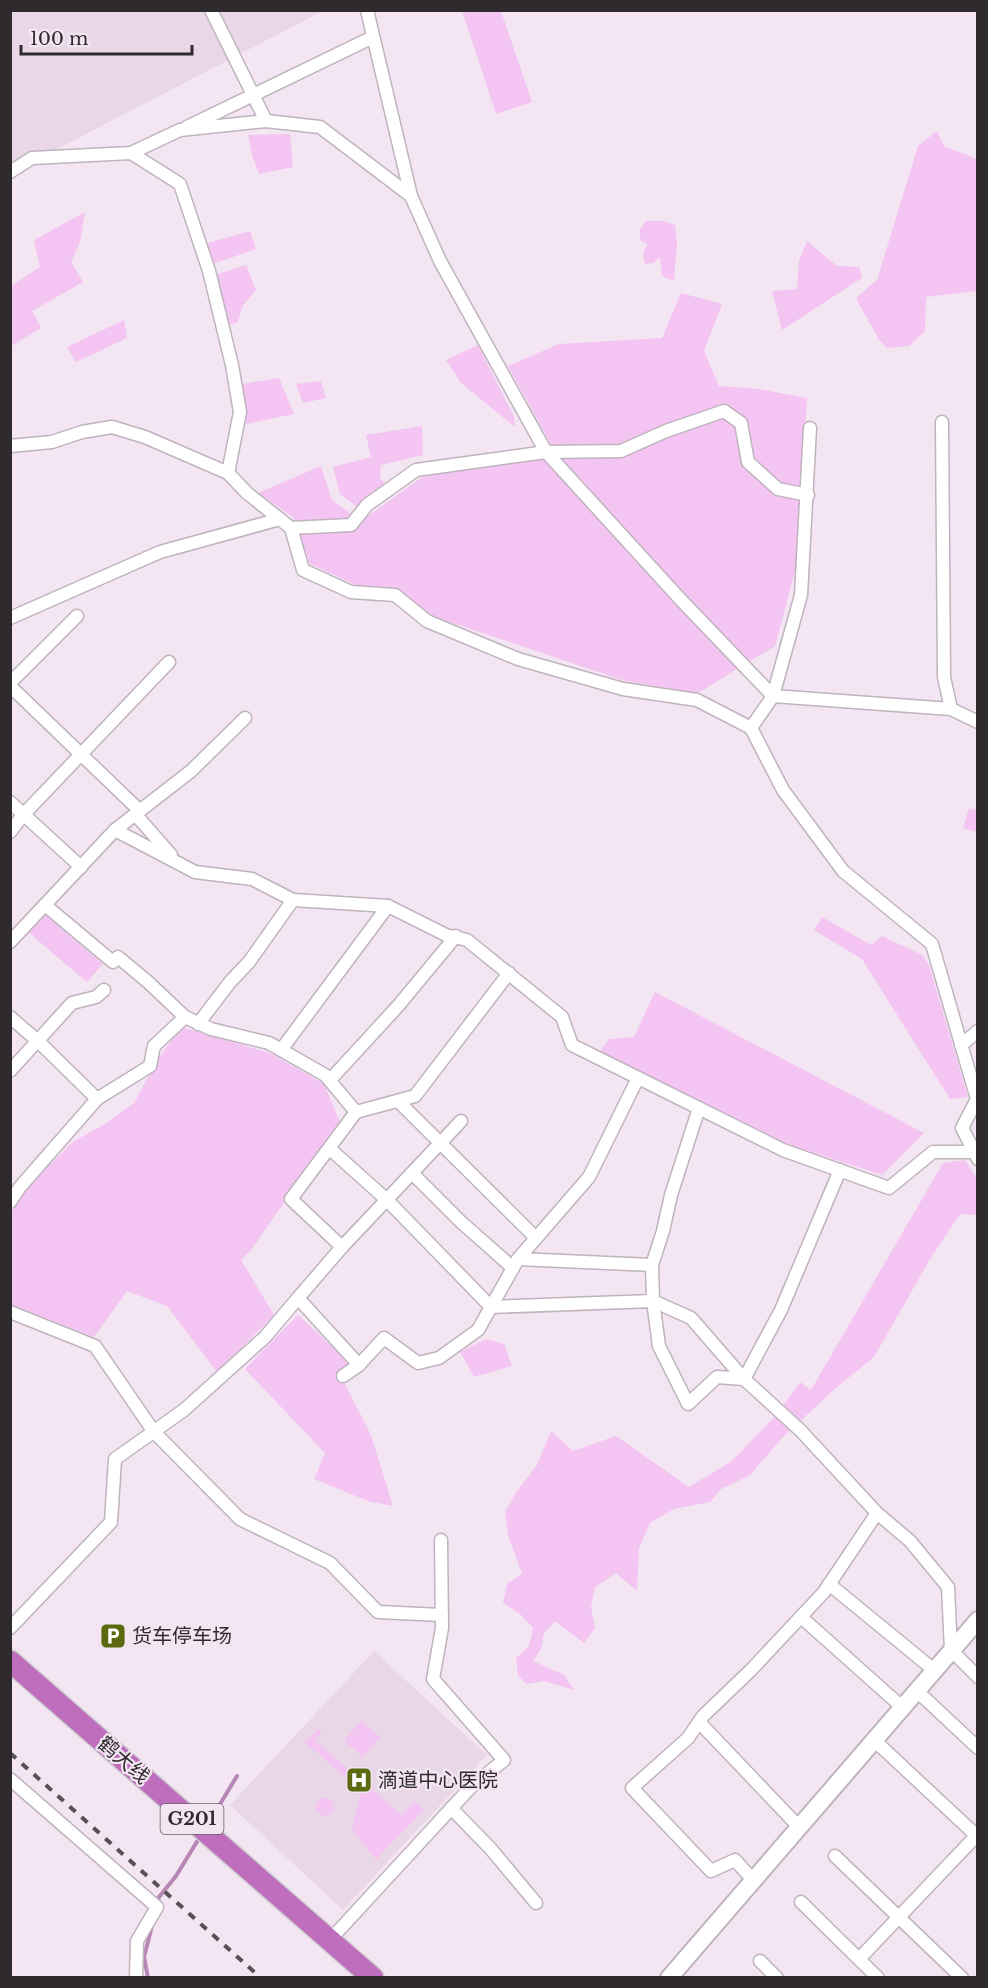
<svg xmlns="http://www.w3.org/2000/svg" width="988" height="1988" viewBox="0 0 988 1988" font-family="'Libre Baskerville','Noto Sans SC',serif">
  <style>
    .built { fill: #e9d7e8 }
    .green { fill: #f4c4f2 }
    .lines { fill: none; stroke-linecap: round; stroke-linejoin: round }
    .stream { stroke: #b686b4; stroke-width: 4 }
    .street-casing { stroke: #bfb3be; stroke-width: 15 }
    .secondary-casing { stroke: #bfb3be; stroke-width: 20 }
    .highway-casing { stroke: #cdcccd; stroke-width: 24 }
    .street { stroke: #fff; stroke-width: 12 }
    .secondary { stroke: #fff; stroke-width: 16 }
    .highway { stroke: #bf6ebd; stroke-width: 21 }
    .rail { stroke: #575157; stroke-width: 4; stroke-dasharray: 8 8; stroke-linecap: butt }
    .labels { text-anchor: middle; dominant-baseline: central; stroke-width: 4.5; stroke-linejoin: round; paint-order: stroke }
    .shield { fill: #f3e6f2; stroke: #696269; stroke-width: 1.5 }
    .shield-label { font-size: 18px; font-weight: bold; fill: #2e2a2e }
    .poi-label { font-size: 20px; fill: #2e2a2e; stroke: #f3e6f2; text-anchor: start }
    .street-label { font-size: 20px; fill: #2e2a2e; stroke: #f3e6f2 }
  </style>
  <rect width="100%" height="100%" fill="#f3e6f2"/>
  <g class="built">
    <polygon points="11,11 323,11 11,173"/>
    <polygon points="374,1651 487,1755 343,1910 230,1805"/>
  </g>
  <g class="green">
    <polygon points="462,11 501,11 532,102 496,114"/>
    <polygon points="937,131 944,146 977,159 977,291 926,297 925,331 909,346 887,348 879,340 856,298 877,280 918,146"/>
    <polygon points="290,134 293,167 259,174 252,155 248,135"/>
    <polygon points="85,212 80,242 71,262 83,282 32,311 41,328 11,346 11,286 40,267 34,240"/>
    <polygon points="646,221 664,221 675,225 677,244 674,281 662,276 660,257 653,263 645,264 643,254 647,244 641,241 639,231"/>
    <polygon points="250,231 256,249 213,264 205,244"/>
    <polygon points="807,241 837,266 859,267 862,278 782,330 772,291 797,289 799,261"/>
    <polygon points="246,265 256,290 242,307 238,322 228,325 215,275"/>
    <polygon points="681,293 722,304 704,351 719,386 759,389 807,398 797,564 775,646 698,693 625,681 435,617 390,587 356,585 310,564 293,517 258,493 321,466 332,500 361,521 421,478 552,446 508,366 559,344 662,338"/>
    <polygon points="124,320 127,338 76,362 67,347"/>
    <polygon points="478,345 514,417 515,427 461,383 446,360"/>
    <polygon points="279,378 294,414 246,424 242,384"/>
    <polygon points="321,381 326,398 303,403 296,384"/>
    <polygon points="422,426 423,455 381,465 380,477 386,486 359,508 340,494 333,467 371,457 366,435"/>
    <polygon points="969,808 977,810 977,832 963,828"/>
    <polygon points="44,914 103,964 87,982 28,932"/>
    <polygon points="822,917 871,945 882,936 922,955 929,965 968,1097 950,1099 862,959 814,930"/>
    <polygon points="655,992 924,1133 882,1175 790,1145 600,1052 609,1039 634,1037"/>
    <polygon points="181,1027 270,1053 324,1084 340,1122 251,1250 241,1260 274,1315 217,1372 167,1306 127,1291 94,1337 11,1305 10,1214 21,1193 74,1141 105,1124 134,1103 158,1059"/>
    <polygon points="965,1160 977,1179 977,1215 960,1214 930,1259 874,1357 837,1387 782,1438 750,1475 721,1489 710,1502 674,1509 650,1523 639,1548 637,1591 616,1573 595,1587 591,1607 595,1628 584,1643 555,1621 544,1633 541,1649 533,1661 564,1675 574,1690 544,1681 527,1684 518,1676 516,1658 529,1646 533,1628 520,1614 503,1603 507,1584 522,1574 508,1535 505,1512 517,1491 537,1465 551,1431 573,1451 616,1436 689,1487 732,1461 779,1412 800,1382 811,1390 943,1163"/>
    <polygon points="298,1315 351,1364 340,1374 371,1435 393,1506 368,1501 314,1479 325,1453 245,1369"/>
    <polygon points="486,1339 504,1344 512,1366 474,1377 460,1352"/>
    <polygon points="361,1721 380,1737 363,1757 344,1741"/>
    <polygon points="318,1729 322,1732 315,1740 356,1776 350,1782 305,1742"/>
    <polygon points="366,1784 402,1815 414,1802 424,1810 376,1860 352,1829 362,1788"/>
    <circle cx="325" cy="1807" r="9"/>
  </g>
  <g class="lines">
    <g class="stream">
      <polyline points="208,1824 237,1776"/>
      <polyline points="157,1904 159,1897 176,1876 201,1835"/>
      <polyline points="148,1978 144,1957 152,1926"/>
    </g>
    <defs>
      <g id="street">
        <polyline points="211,10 266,121"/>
        <polyline points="367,10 411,196"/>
        <polyline points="187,127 373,37"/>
        <polyline points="131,153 180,130 266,121 320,127 411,196 440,261 546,452 681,600 773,696 751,728 783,790 843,871 932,944 977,1099 962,1128 978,1159"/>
        <polyline points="10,172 32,158 131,153 180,184 209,271 232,365 240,412 228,473"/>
        <polyline points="942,422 944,677 951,709 978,722"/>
        <polyline points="810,428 801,595 773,696 951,709"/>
        <polyline points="10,446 52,442 82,432 112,427 145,437 228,473 247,493 291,528 303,570 351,592 395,595 427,621 518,659 623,689 697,700 751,728"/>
        <polyline points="291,528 351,525 367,505 416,470 546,452 621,451 666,431 724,411 741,423 748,462 778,489 808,495"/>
        <polyline points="10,618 160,552 280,519"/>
        <polyline points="10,683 77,616"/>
        <polyline points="10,686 140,811"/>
        <polyline points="10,802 81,867"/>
        <polyline points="136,815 171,855"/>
        <polyline points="115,830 195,872 252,879 293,900 388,906 446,935 467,940 562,1017 572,1045 783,1150 889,1188 933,1152 974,1152"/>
        <polyline points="10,832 23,815 169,662"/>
        <polyline points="45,905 113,962 118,957 148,982 185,1017"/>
        <polyline points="10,942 115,830 191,771 245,718"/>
        <polyline points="10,1017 39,1042 97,1099"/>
        <polyline points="198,1024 230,982 249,962 293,900"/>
        <polyline points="961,1045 978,1031"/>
        <polyline points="281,1050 388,906"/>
        <polyline points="10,1071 72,1003 96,997 104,990"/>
        <polyline points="330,1080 398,1006 456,936"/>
        <polyline points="398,1101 536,1238"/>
        <polyline points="356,1112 415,1096 509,973"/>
        <polyline points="330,1149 387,1200 491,1307 653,1301 659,1346 688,1404 717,1377 744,1379 781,1310 840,1170"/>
        <polyline points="412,1173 461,1222 513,1268"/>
        <polyline points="10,1202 20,1187 97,1099 150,1066 154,1046 185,1017 211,1029 269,1043 325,1075 356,1112 291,1199 342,1247"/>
        <polyline points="518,1259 652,1265 653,1301 691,1318 744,1379 800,1430 877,1513 910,1541 948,1587 951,1650 978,1677"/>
        <polyline points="652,1265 663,1231 671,1195 699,1108"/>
        <polyline points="10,1312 95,1346 154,1432 240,1519 330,1563 378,1612 442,1615"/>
        <polyline points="359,1365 298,1298 342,1247 461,1121"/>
        <polyline points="343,1376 359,1365 384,1338 418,1363 439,1358 478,1330 518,1259 589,1177 638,1078"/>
        <polyline points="829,1584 934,1670"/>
        <polyline points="801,1617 902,1707"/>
        <polyline points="10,1628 111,1522 115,1459 184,1410 265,1337 298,1298"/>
        <polyline points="917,1691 978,1748"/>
        <polyline points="699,1722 799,1827"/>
        <polyline points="874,1740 978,1837"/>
        <polyline points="10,1779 157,1907 137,1941 136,1978"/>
        <polyline points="451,1808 490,1848 536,1903"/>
        <polyline points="835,1856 962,1978"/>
        <polyline points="753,1880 735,1860 711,1871 632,1788 688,1738 703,1716 751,1670 824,1592 877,1513"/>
        <polyline points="801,1902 878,1978"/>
        <polyline points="330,1940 470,1788 504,1760 433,1679 442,1628 441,1540"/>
        <polyline points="859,1959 976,1836"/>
        <polyline points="760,1961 777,1978"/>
      </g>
      <polyline id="secondary" points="669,1978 978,1620"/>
      <polyline id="highway" points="10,1661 373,1978"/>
    </defs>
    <use href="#street" class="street-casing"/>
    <use href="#secondary" class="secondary-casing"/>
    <use href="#highway" class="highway-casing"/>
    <use href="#street" class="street"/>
    <use href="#secondary" class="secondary"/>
    <use href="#highway" class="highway"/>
    <polyline class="rail" points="10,1753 261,1978"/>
  </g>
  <defs>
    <symbol id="parking-square" viewBox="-11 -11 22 22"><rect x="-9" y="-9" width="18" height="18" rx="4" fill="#5c6910" stroke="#f3e6f2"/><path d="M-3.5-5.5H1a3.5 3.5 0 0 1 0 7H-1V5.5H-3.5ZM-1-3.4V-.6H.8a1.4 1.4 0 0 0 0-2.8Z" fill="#fff"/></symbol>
    <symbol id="hospital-square" viewBox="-11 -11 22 22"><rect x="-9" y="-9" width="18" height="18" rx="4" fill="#5c6910" stroke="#f3e6f2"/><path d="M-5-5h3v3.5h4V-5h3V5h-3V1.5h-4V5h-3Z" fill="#fff"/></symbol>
  </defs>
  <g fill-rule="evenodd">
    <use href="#parking-square" x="98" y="1621" width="30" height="30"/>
    <use href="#hospital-square" x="344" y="1765" width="30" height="30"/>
  </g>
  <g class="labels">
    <rect class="shield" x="160.5" y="1804" width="63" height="30" rx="4.5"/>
    <g class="shield-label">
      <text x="192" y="1819">G201</text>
    </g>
    <g class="poi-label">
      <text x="132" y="1636">货车停车场</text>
      <text x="378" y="1780">滴道中心医院</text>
    </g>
    <g class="street-label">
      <text transform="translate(124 1760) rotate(41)">鹤大线</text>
    </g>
  </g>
  <rect width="988" height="1988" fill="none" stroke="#2e2a2e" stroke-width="24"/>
  <path d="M21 45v9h171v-9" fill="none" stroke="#2e2a2e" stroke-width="3"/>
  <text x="30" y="45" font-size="18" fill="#2e2a2e" stroke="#f3e6f2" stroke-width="4.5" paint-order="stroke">100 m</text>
</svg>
